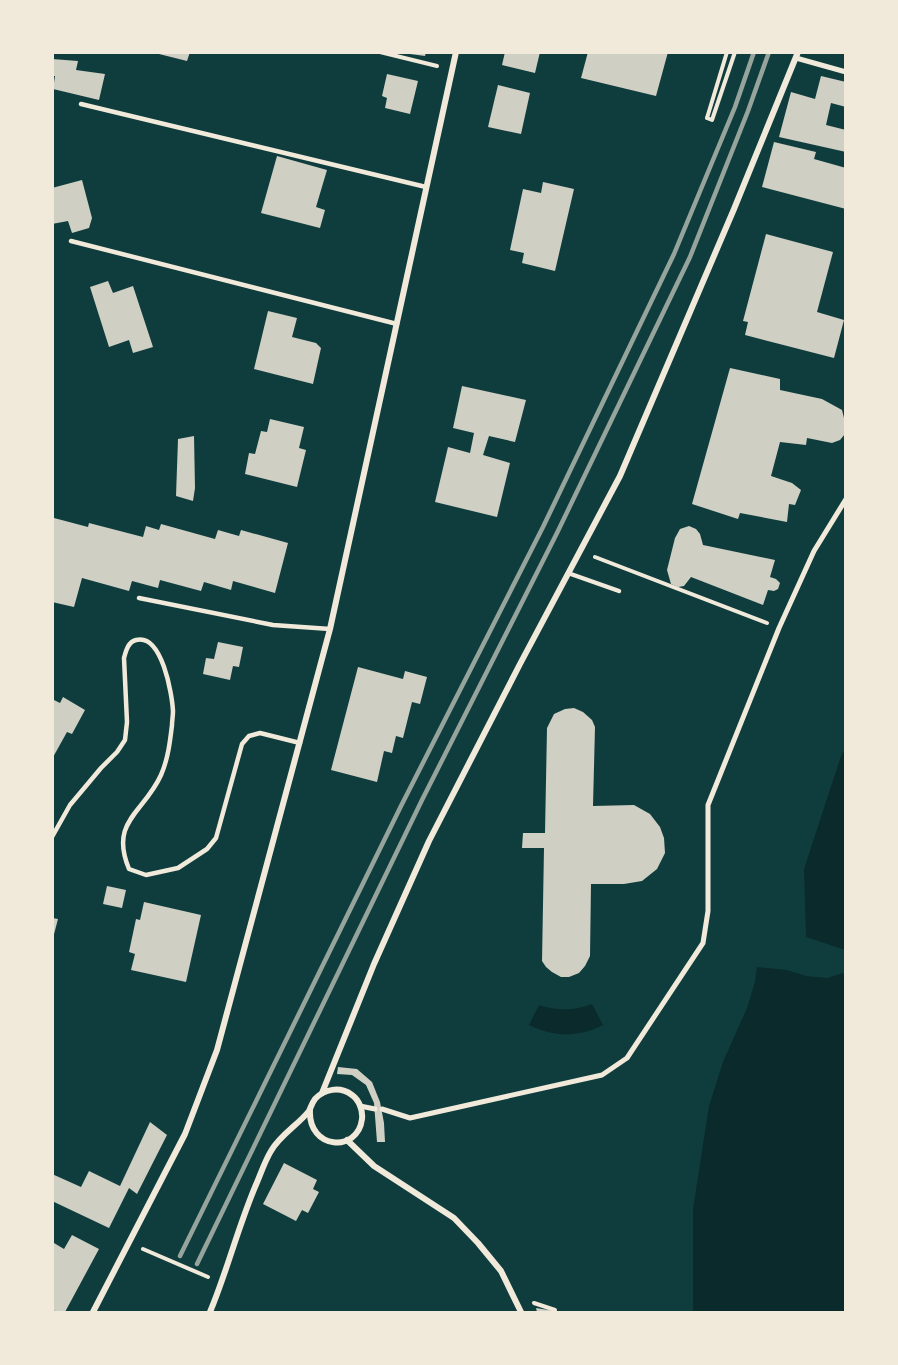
<svg xmlns="http://www.w3.org/2000/svg" width="898" height="1365" viewBox="0 0 898 1365" font-family="Bitter,serif">
  <style>
    .water { fill: #0a2a2b }
    .building { fill: #cfcfc3 }
    .lines { fill: none; stroke-linecap: round; stroke-linejoin: round }
    .path { stroke: #f1e9da; stroke-width: 4 }
    .service { stroke: #f1e9da; stroke-width: 4.5 }
    .pedestrian { stroke: #f1e9da; stroke-width: 5 }
    .minor { stroke: #f1e9da; stroke-width: 6 }
    .rail { stroke: #97a49c; stroke-width: 4.5 }
  </style>
  <rect width="100%" height="100%" fill="#0f3d3e"/>
  <g class="water">
    <polygon points="845,749 845,950 806,937 804,869 841,756"/>
    <polygon points="757,967 787,970 806,976 827,978 843,973 845,974 845,1312 693,1312 693,1209 709,1106 723,1062 747,1008 755,982"/>
    <path d="M592,1004L603,1025C578,1038 554,1037 529,1025L539,1005C558,1011 574,1011 592,1004Z"/>
  </g>
  <g class="building">
    <polygon points="151,52 190,52 187,61"/>
    <polygon points="410,52 426,52 425,56 410,54"/>
    <polygon points="505,52 540,52 535,73 502,65"/>
    <polygon points="588,52 668,52 656,96 581,78"/>
    <polygon points="52,59 78,61 76,70 105,74 99,100 53,89 55,76 52,76"/>
    <polygon points="387,74 418,81 410,114 385,108 387,98 382,96"/>
    <polygon points="821,76 846,82 846,107 831,103 826,125 846,130 846,152 779,137 791,92 815,99"/>
    <polygon points="498,85 530,93 521,134 488,127"/>
    <polygon points="774,142 816,152 814,159 846,168 846,209 762,187"/>
    <polygon points="277,156 327,170 316,207 325,210 320,228 261,213"/>
    <polygon points="82,180 92,218 89,228 72,233 68,221 52,224 52,188"/>
    <polygon points="543,182 574,189 555,271 522,263 524,253 510,250 523,189 541,193"/>
    <polygon points="766,234 833,252 817,312 844,320 834,358 745,335 748,322 743,321"/>
    <polygon points="108,281 113,293 133,286 153,347 133,353 129,340 109,347 90,287"/>
    <polygon points="268,311 297,318 292,337 316,343 321,348 313,384 254,369"/>
    <polygon points="730,368 780,379 780,390 822,399 842,410 845,422 845,434 840,440 832,443 807,438 806,445 780,442 771,476 792,483 801,490 795,505 789,504 787,522 740,513 738,519 692,504"/>
    <polygon points="462,386 526,400 515,442 489,436 483,455 510,463 497,517 435,502 448,447 470,453 474,433 453,428"/>
    <polygon points="270,419 304,427 299,448 306,450 297,487 245,474 249,453 255,454 261,431 267,432"/>
    <polygon points="194,436 195,488 193,501 176,496 178,439"/>
    <polygon points="54,518 88,527 89,523 143,537 146,526 159,530 161,524 215,539 218,530 239,536 241,530 288,543 275,593 233,581 231,590 204,582 201,591 160,580 158,588 132,581 129,591 82,578 74,607 52,602 52,525"/>
    <polygon points="689,526 696,529 700,534 703,545 775,560 770,577 776,579 780,583 778,589 774,591 768,590 763,605 691,577 684,586 678,587 671,584 667,570 675,538 680,529"/>
    <polygon points="218,642 243,647 239,667 233,666 230,680 203,674 206,658 214,659"/>
    <polygon points="358,667 403,679 405,671 427,677 420,704 412,702 403,738 396,736 392,753 384,751 377,782 331,770"/>
    <polygon points="63,697 85,710 72,734 67,732 52,759 52,699 60,703"/>
    <polygon points="574,708 583,712 592,720 595,727 593,806 634,805 650,814 660,827 664,838 665,853 657,869 642,881 624,884 591,884 590,956 585,966 579,973 569,977 561,977 552,972 546,967 542,961 544,848 522,848 523,833 545,833 547,728 554,714 565,709"/>
    <polygon points="107,886 126,890 122,908 103,904"/>
    <polygon points="144,902 201,915 186,982 131,970 135,954 129,952 136,919 140,920"/>
    <polygon points="52,918 58,919 53,938 52,938"/>
    <polygon points="338,1067 357,1069 372,1082 380,1102 384,1123 385,1142 377,1142 374,1103 366,1085 352,1075 337,1074"/>
    <polygon points="150,1122 167,1135 137,1194 129,1188 109,1228 52,1201 52,1174 81,1187 89,1171 120,1186"/>
    <polygon points="284,1163 317,1180 313,1189 319,1192 308,1213 302,1210 296,1221 263,1204"/>
    <polygon points="72,1235 99,1249 65,1312 58,1312 52,1310 52,1245 54,1243 64,1249"/>
    <polygon points="536,1308 555,1311 555,1312 537,1312"/>
  </g>
  <g class="lines">
    <g class="path">
      <polyline points="380,52 437,66"/>
      <polyline points="707,118 712,120 735,52"/>
      <polyline points="707,118 727,52"/>
      <polyline points="595,557 767,623"/>
      <polyline points="143,1249 208,1277"/>
      <polyline points="534,1303 555,1310"/>
    </g>
    <g class="service">
      <polyline points="81,104 426,187"/>
      <polyline points="71,241 397,324"/>
      <polyline points="568,573 619,591"/>
      <polyline points="139,598 273,625 330,629"/>
      <path d="M52,837L70,805L101,768L117,752L125,740L127,722L124,658C126,651 128,642 136,640C162,633 172,694 173,711C173,716 172,721 172,725C170,742 168,759 161,775C144,813 109,821 129,869L146,875L178,868L207,849L216,838L242,744L249,736L260,733L300,743"/>
    </g>
    <g class="pedestrian">
      <polyline points="796,58 846,72"/>
      <polyline points="360,1106 375,1109"/>
      <polyline points="382,1109 410,1118 602,1075 627,1058 703,943 708,911 708,805 779,628 814,551 846,499"/>
    </g>
    <g class="minor">
      <polyline points="322,1093 374,964 429,841 520,664 620,476 734,209 798,52"/>
      <polyline points="347,1140 374,1166 454,1218 478,1243 501,1271 521,1312"/>
      <polyline points="93,1312 185,1134 217,1050 330,629 456,52"/>
      <path d="M210,1312C228,1269 239,1223 258,1180C262,1170 266,1159 271,1151C280,1135 298,1125 309,1111C311,1107 312,1103 315,1099C324,1089 340,1086 352,1095C359,1100 363,1110 362,1119C358,1153 308,1150 310,1110"/>
    </g>
    <g class="rail">
      <polyline points="180,1256 401,806 543,527 674,254 735,107 754,52"/>
      <polyline points="197,1264 422,800 557,533 690,257 748,111 769,52"/>
    </g>
  </g>
  <rect width="898" height="1365" fill="none" stroke="#f1e9da" stroke-width="108"/>
</svg>
